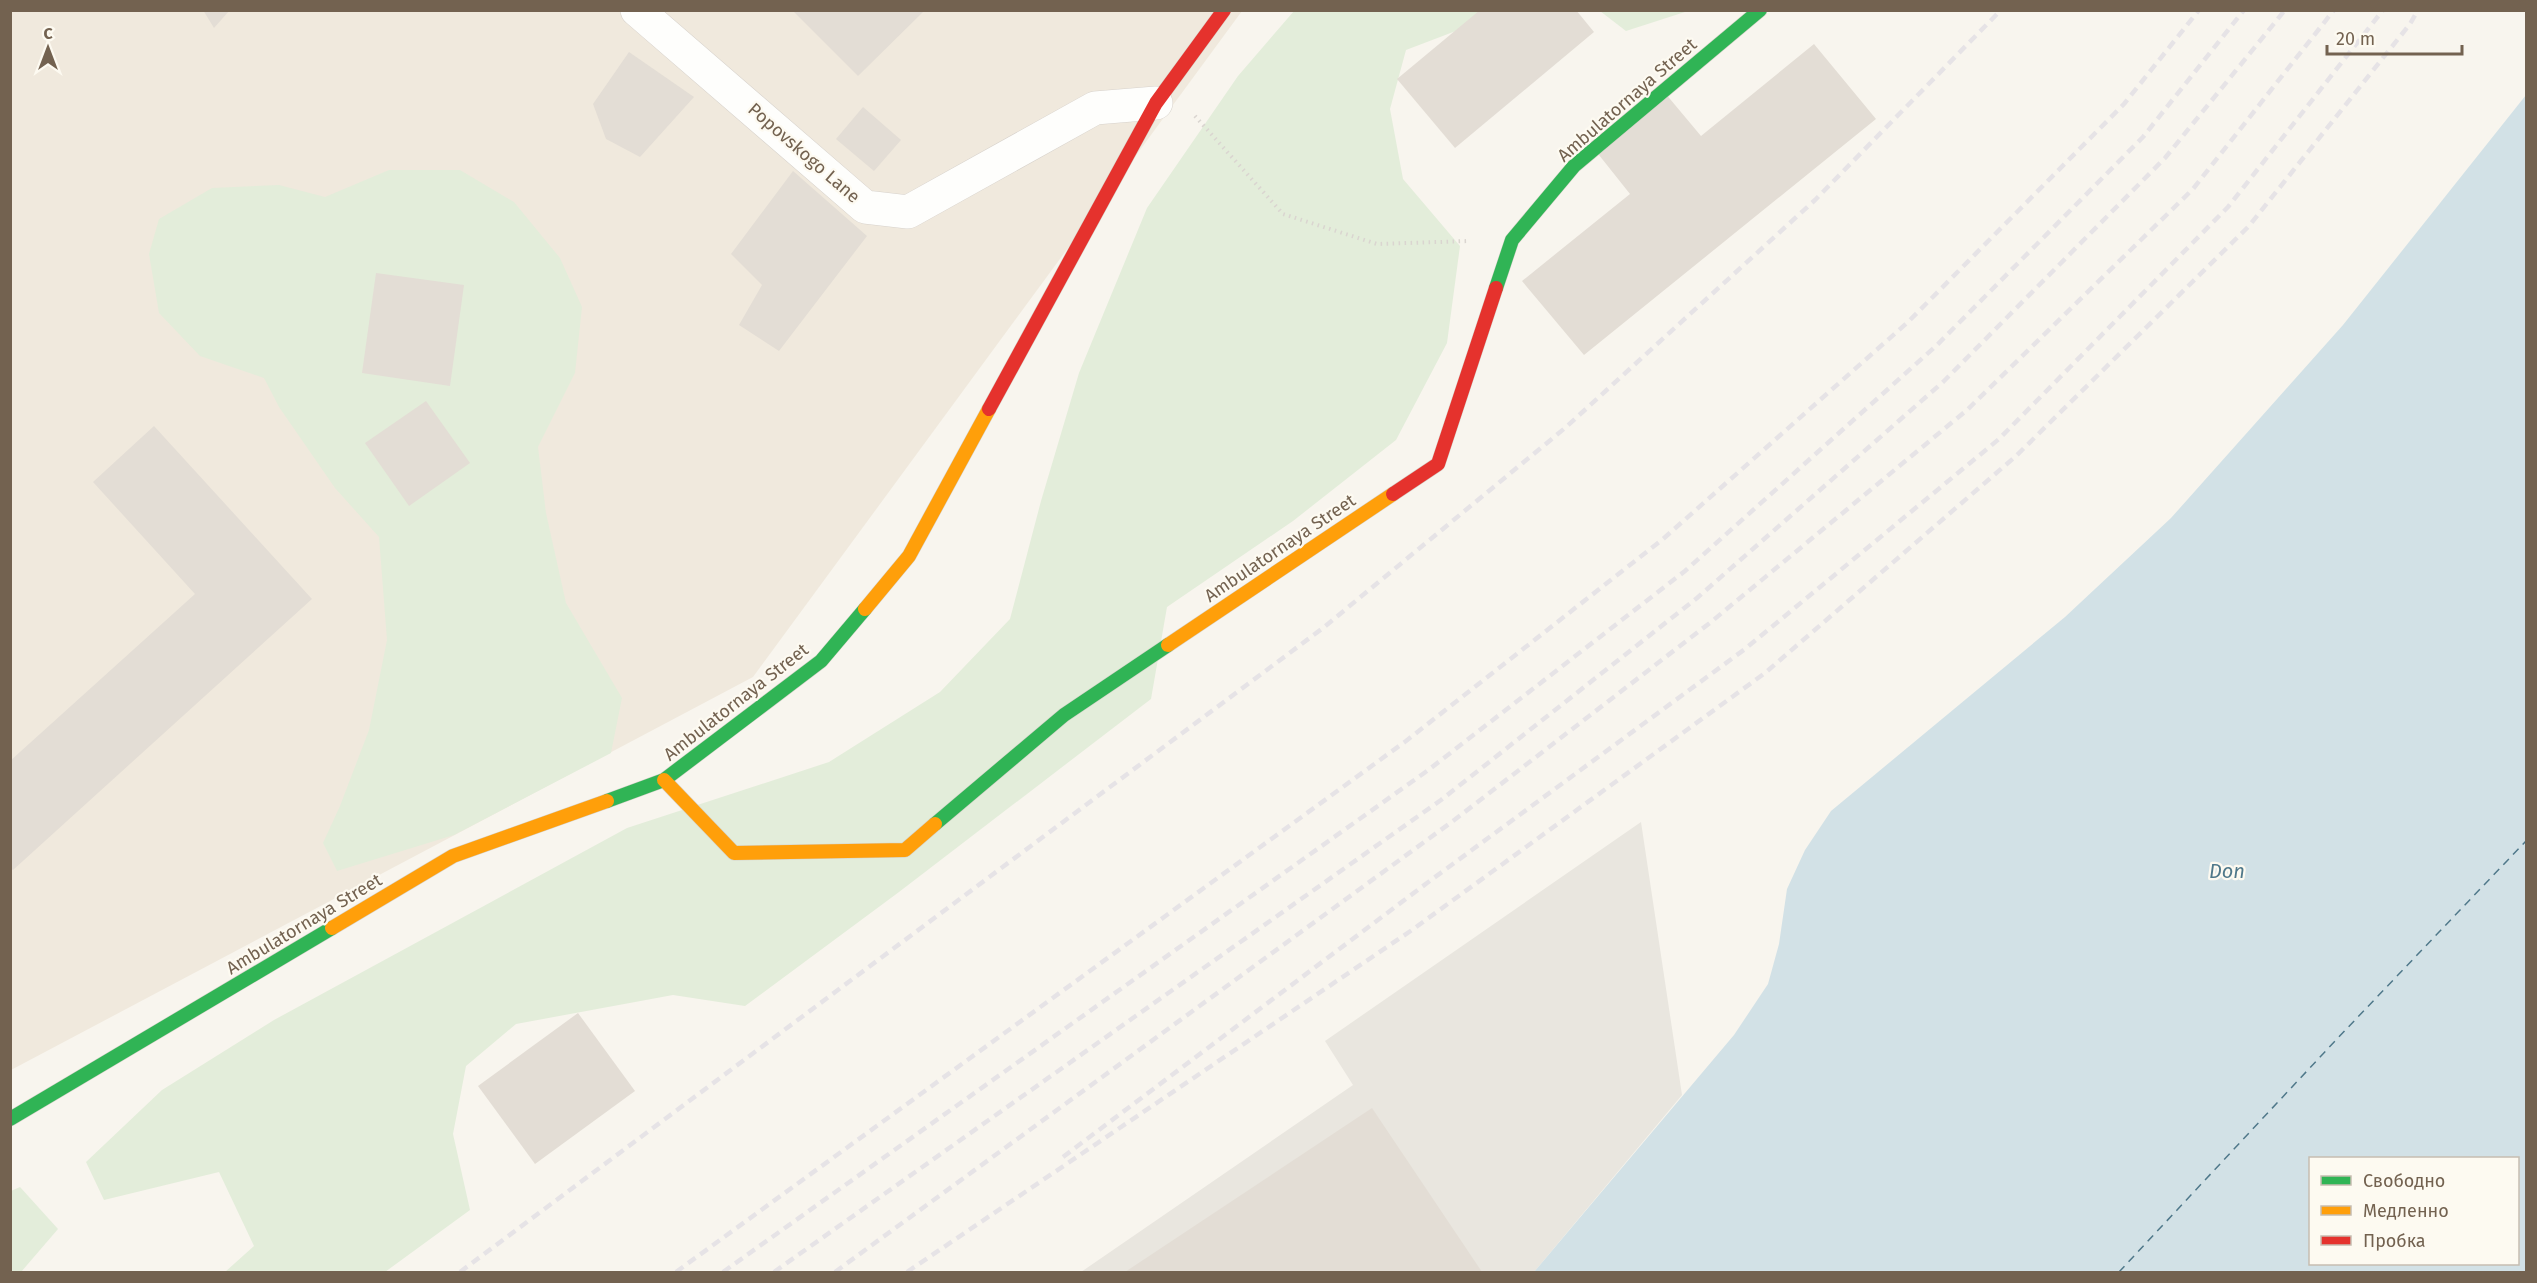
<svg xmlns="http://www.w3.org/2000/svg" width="2537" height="1283" viewBox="0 0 2537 1283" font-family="'Fira Sans',sans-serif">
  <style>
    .residential { fill: #f0e9dd }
    .industrial { fill: #e9e6df }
    .green { fill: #e3edda }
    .water { fill: #d2e1e6; fill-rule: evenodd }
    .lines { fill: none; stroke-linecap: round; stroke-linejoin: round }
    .ferry { stroke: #4f788a; stroke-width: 1.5; stroke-dasharray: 8 6; stroke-linecap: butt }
    .building { fill: #e3ddd5 }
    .street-casing { stroke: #d7d2cc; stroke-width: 34 }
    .fast-casing { stroke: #d5d1c9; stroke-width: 15 }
    .slow-casing { stroke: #d5d1c9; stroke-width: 15 }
    .jam-casing { stroke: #d5d1c9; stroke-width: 15 }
    .path { stroke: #dad5d0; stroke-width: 4; stroke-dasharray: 1.5 4.5; stroke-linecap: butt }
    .street { stroke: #fefefc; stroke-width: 33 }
    .fast { stroke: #30b455; stroke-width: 14 }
    .slow { stroke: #ff9f0a; stroke-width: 14 }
    .jam { stroke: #e5322d; stroke-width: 14 }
    .rail { stroke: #e6e3e6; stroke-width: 4.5; stroke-dasharray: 9 6; stroke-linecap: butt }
    .labels { text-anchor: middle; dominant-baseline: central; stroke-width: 4.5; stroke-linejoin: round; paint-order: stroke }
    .street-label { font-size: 18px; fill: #736250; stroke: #fdfaf1 }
    .water-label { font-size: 20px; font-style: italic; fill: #4f788a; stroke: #fdfaf1 }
  </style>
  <rect width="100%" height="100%" fill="#f8f5ee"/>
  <polygon class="residential" points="11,11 1242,11 753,677 11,1070"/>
  <polygon class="industrial" points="1641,822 1682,1095 1534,1272 1081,1272 1353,1085 1325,1041"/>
  <g class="green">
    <polygon points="1294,11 1505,11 1482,21 1406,50 1390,109 1403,179 1460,246 1447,343 1396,440 1293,521 1167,607 1151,699 899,892 745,1006 673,995 516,1024 466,1066 453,1134 470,1210 385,1272 225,1272 254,1246 219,1172 104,1200 86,1162 162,1090 274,1020 627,828 829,762 940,692 1010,619 1041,501 1079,373 1147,208 1238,76"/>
    <polygon points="1600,11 1688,11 1626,31"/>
    <polygon points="389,170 460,170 514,202 560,258 582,307 575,373 538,447 546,513 566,603 622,698 611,753 454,835 337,871 323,843 340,806 369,730 387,640 379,537 335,488 279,407 264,378 200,356 159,313 149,254 159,219 212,188 279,185 325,197"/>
    <polygon points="20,1187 58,1229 21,1272 11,1272 11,1191"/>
  </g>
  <path class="water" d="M2526,95V1272H1534L1734,1035L1768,984L1779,944L1787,889L1805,850L1831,811L2065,617L2171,518L2343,325ZM2310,1158H2518V1264H2310Z"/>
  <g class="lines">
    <polyline class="ferry" points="2119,1272 2335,1041 2526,841"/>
  </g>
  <g class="building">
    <polygon points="203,10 230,10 214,28"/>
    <polygon points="792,10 925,10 858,76"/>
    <polygon points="1480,10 1576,10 1594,32 1455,148 1397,79"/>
    <polygon points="1814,44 1876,119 1584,355 1522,281 1630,194 1595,150 1665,93 1701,136"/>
    <polygon points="629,52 694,97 640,157 606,139 593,104"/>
    <polygon points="863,107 901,140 874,171 836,139"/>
    <polygon points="793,171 867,236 779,351 739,325 762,285 731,254"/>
    <polygon points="376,273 464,285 450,386 362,373"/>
    <polygon points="426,401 470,463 409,506 365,443"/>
    <polygon points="154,426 312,599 13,870 10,868 10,761 195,594 93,482"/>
    <polygon points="578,1013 635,1091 535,1164 478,1086"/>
    <polygon points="1372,1108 1482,1272 1125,1272"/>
  </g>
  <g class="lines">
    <defs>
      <polyline id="street" points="637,10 865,207 908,212 1095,108 1156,103"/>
      <g id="fast">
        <polyline points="1496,288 1512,240 1574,166 1760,10"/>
        <polyline points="607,801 664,780 821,661 865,609"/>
        <polyline points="935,824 1064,715 1168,645"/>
        <polyline points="10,1119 332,928"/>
      </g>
      <g id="slow">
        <polyline points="865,609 909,556 989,409"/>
        <polyline points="1168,645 1393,494"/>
        <polyline points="664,780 734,853 905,850 935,824"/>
        <polyline points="332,928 453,856 607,801"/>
      </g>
      <g id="jam">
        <polyline points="989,409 1156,103 1224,10"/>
        <polyline points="1393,494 1438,464 1496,288"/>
      </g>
    </defs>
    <use href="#street" class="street-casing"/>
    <use href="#fast" class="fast-casing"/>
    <use href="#slow" class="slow-casing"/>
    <use href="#jam" class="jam-casing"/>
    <polyline class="path" points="1195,116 1283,214 1377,244 1469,241"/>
    <use href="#street" class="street"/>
    <use href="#fast" class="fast"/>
    <use href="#slow" class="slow"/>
    <use href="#jam" class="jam"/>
    <g class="rail">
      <polyline points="1063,1157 1427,883 1745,649 1999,439 2228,207 2383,10"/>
      <polyline points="460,1272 1323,628 1565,428 1815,200 2001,10"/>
      <polyline points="676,1272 1406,741 1663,539 1908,322 2124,104 2199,10"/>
      <polyline points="723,1272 1427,771 1685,571 1936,346 2143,137 2244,10"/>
      <polyline points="774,1272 1441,800 1697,598 1943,382 2165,158 2285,10"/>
      <polyline points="835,1272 1453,821 1711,622 1967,410 2193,189 2334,10"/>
      <polyline points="907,1272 1412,930 1765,673 2016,456 2249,226 2410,24 2418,10"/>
    </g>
  </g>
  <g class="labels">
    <g class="street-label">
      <text transform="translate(1627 100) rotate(-41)">Ambulatornaya Street</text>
      <text transform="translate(804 153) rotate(41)">Popovskogo Lane</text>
      <text transform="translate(1280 548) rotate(-34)">Ambulatornaya Street</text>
      <text transform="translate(736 702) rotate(-38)">Ambulatornaya Street</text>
      <text transform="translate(304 924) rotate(-31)">Ambulatornaya Street</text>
    </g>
    <g class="water-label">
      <text x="2227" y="871">Don</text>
    </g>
  </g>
  <rect width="2537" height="1283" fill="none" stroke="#736250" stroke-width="24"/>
  <rect x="2309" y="1157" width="210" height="108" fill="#fdfaf1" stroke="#c6bdb1" stroke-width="1.5"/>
  <rect x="2321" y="1176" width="30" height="9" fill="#30b455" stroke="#c6bdb1" stroke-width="1.5"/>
  <text x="2363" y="1187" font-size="18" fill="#736250">Свободно</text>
  <rect x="2321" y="1206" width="30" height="9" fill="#ff9f0a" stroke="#c6bdb1" stroke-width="1.5"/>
  <text x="2363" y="1217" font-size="18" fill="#736250">Медленно</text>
  <rect x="2321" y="1236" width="30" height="9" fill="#e5322d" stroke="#c6bdb1" stroke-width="1.5"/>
  <text x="2363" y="1247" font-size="18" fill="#736250">Пробка</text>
  <g transform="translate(48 48)" stroke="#fdfaf1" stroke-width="4.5" paint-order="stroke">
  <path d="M0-4.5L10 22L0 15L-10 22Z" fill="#736250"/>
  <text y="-9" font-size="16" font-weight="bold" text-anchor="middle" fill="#736250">С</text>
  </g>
  <path d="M2327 45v9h135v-9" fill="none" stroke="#736250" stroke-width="3"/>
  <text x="2336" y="45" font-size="18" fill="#736250" stroke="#fdfaf1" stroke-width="4.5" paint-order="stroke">20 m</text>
</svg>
